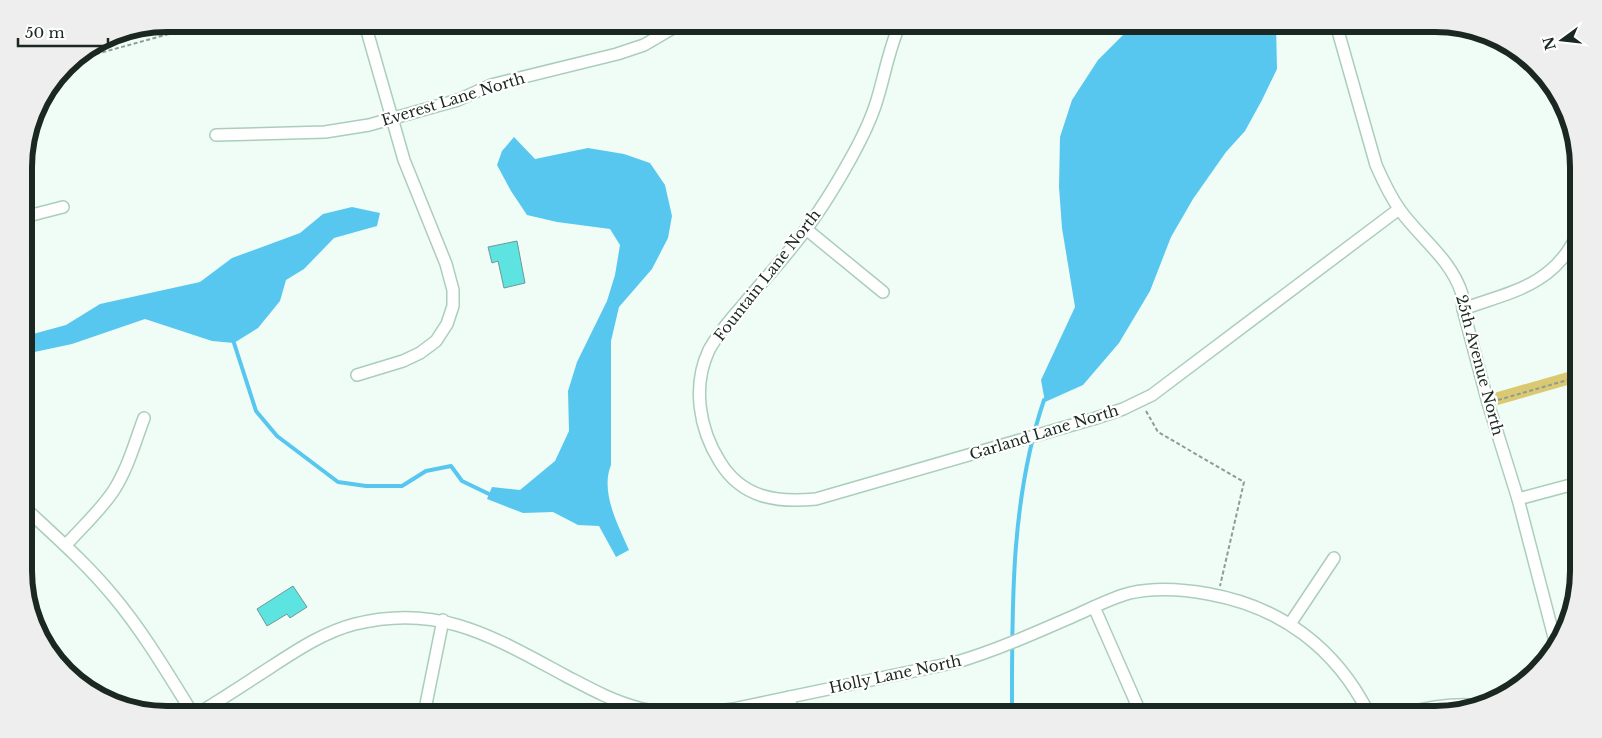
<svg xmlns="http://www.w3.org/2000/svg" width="1602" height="738" viewBox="0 0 1602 738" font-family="'Libre Baskerville',serif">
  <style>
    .green { fill: #dbc971 }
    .water { fill: #58c7f0 }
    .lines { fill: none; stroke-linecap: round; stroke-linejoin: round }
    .stream { stroke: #58c7f0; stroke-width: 4 }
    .building { fill: #5de3e0; stroke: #6e9897 }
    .minor-casing { stroke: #abcebb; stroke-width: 14 }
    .path { stroke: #8e9c95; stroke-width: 2; stroke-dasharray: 4 2.5; stroke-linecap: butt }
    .minor { stroke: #fff; stroke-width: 11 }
    .labels { text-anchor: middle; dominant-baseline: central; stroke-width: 4.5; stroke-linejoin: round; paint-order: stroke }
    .street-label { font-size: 15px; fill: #1a2821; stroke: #fff }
    .rim { fill: none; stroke: #1a2821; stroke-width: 6 }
  </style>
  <rect width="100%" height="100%" fill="#effdf6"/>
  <polygon class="green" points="1578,369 1578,382 1498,405 1494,393"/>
  <g class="water">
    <polygon points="1134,24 1276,24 1277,69 1262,100 1245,131 1226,152 1193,199 1171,237 1150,291 1119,343 1083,385 1045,402 1041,380 1075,307 1062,228 1059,187 1060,137 1072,100 1098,60"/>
    <path d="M514,137L535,159L588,148L624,154L650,163L665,185L672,216L668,238L652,269L619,307L611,341V465C600,492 618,525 629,550L616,557L599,526L578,525L553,512L523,513L487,499L492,487L520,490L555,461L569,431L568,391L577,362L607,301L615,275L620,245L610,229L557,222L527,215L511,191L497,165L502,151Z"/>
    <polygon points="352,207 380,213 377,226 334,238 304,269 286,280 280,301 258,328 234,343 212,341 145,319 72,344 25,354 24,334 33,334 66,325 100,304 200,282 232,258 300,233 323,214"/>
  </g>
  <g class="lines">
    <g class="stream">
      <polyline points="234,343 256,411 277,436 338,482 366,486 402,486 426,471 451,466 462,481 489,494"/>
      <path d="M1012,714C1012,609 1010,501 1044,400"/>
    </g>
  </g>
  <g class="building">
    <polygon points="517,241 525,283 504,288 498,261 492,263 488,247"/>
    <polygon points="293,586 307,607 290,618 287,614 267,626 257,609"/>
  </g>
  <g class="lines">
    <defs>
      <g id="minor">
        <path d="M900,24C889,48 885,74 877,100C871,120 861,140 851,158C835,187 817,216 797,241C780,263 761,283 743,305C731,319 718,333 709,350C692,386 699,429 720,462C742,498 777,503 816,499L1093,419L1123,409L1152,395L1399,209"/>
        <path d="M1336,24L1376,165C1383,181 1390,196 1400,210C1420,238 1451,259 1462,294C1463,298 1462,304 1463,309L1488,403L1518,499L1555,641"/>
        <polyline points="216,135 325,132 369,125 458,100 491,85 617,54 644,45 680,24"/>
        <polyline points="24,217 63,207"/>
        <polyline points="806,229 883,292"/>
        <path d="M1463,309C1510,292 1553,286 1577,235"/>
        <polyline points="357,375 403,361 420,353 436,341 447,324 453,306 453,290 446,264 404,160 365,24"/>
        <polyline points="1518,499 1578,483"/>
        <path d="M25,508C56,537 87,564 114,597C144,633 168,674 193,714"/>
        <path d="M66,545C82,527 101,510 114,490C128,468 135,442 144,418"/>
        <polyline points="1094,607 1141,714"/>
        <polyline points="1290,624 1334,558"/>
        <polyline points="789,697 793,714"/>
        <path d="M197,714C222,699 246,683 271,667C297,650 324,632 355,624C440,603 493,637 566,676C589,688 612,701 639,708C670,716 701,714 733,709L957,662C997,650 1035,633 1074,616C1092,608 1111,598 1130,593C1157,587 1182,589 1209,594C1281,607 1336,648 1369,714"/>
        <polyline points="424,714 443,620"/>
        <polyline points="611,714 616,701"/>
        <path d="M1403,714C1425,708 1448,704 1471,705"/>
      </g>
    </defs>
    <use href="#minor" class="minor-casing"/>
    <g class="path">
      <polyline points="71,61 205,24"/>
      <polyline points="1498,400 1578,377"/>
      <polyline points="1146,411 1158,432 1244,482 1220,586"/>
    </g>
    <use href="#minor" class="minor"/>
  </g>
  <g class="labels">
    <g class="street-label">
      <text transform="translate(453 99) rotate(-17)">Everest Lane North</text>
      <text transform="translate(767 275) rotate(-52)">Fountain Lane North</text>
      <text transform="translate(1480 365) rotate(75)">25th Avenue North</text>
      <text transform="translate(1044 432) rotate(-17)">Garland Lane North</text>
      <text transform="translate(895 674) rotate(-12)">Holly Lane North</text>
    </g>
  </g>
  <path d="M0 0H1602V738H0ZM167 32H1435A135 135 0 0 1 1570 167V571A135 135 0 0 1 1435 706H167A135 135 0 0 1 32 571V167A135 135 0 0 1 167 32Z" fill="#edeeed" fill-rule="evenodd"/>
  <path class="rim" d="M167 32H1435A135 135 0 0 1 1570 167V571A135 135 0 0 1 1435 706H167A135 135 0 0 1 32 571V167A135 135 0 0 1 167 32Z"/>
  <g transform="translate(1562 40) rotate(255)" stroke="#ffffff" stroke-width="4" paint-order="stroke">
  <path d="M0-4L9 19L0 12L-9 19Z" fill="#1a2821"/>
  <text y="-8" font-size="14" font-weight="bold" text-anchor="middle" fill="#1a2821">N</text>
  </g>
  <path d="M18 38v8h90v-8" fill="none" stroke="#1a2821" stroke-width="2.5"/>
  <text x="25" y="38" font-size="15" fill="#1a2821" stroke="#ffffff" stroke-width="4" paint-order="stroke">50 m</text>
</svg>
